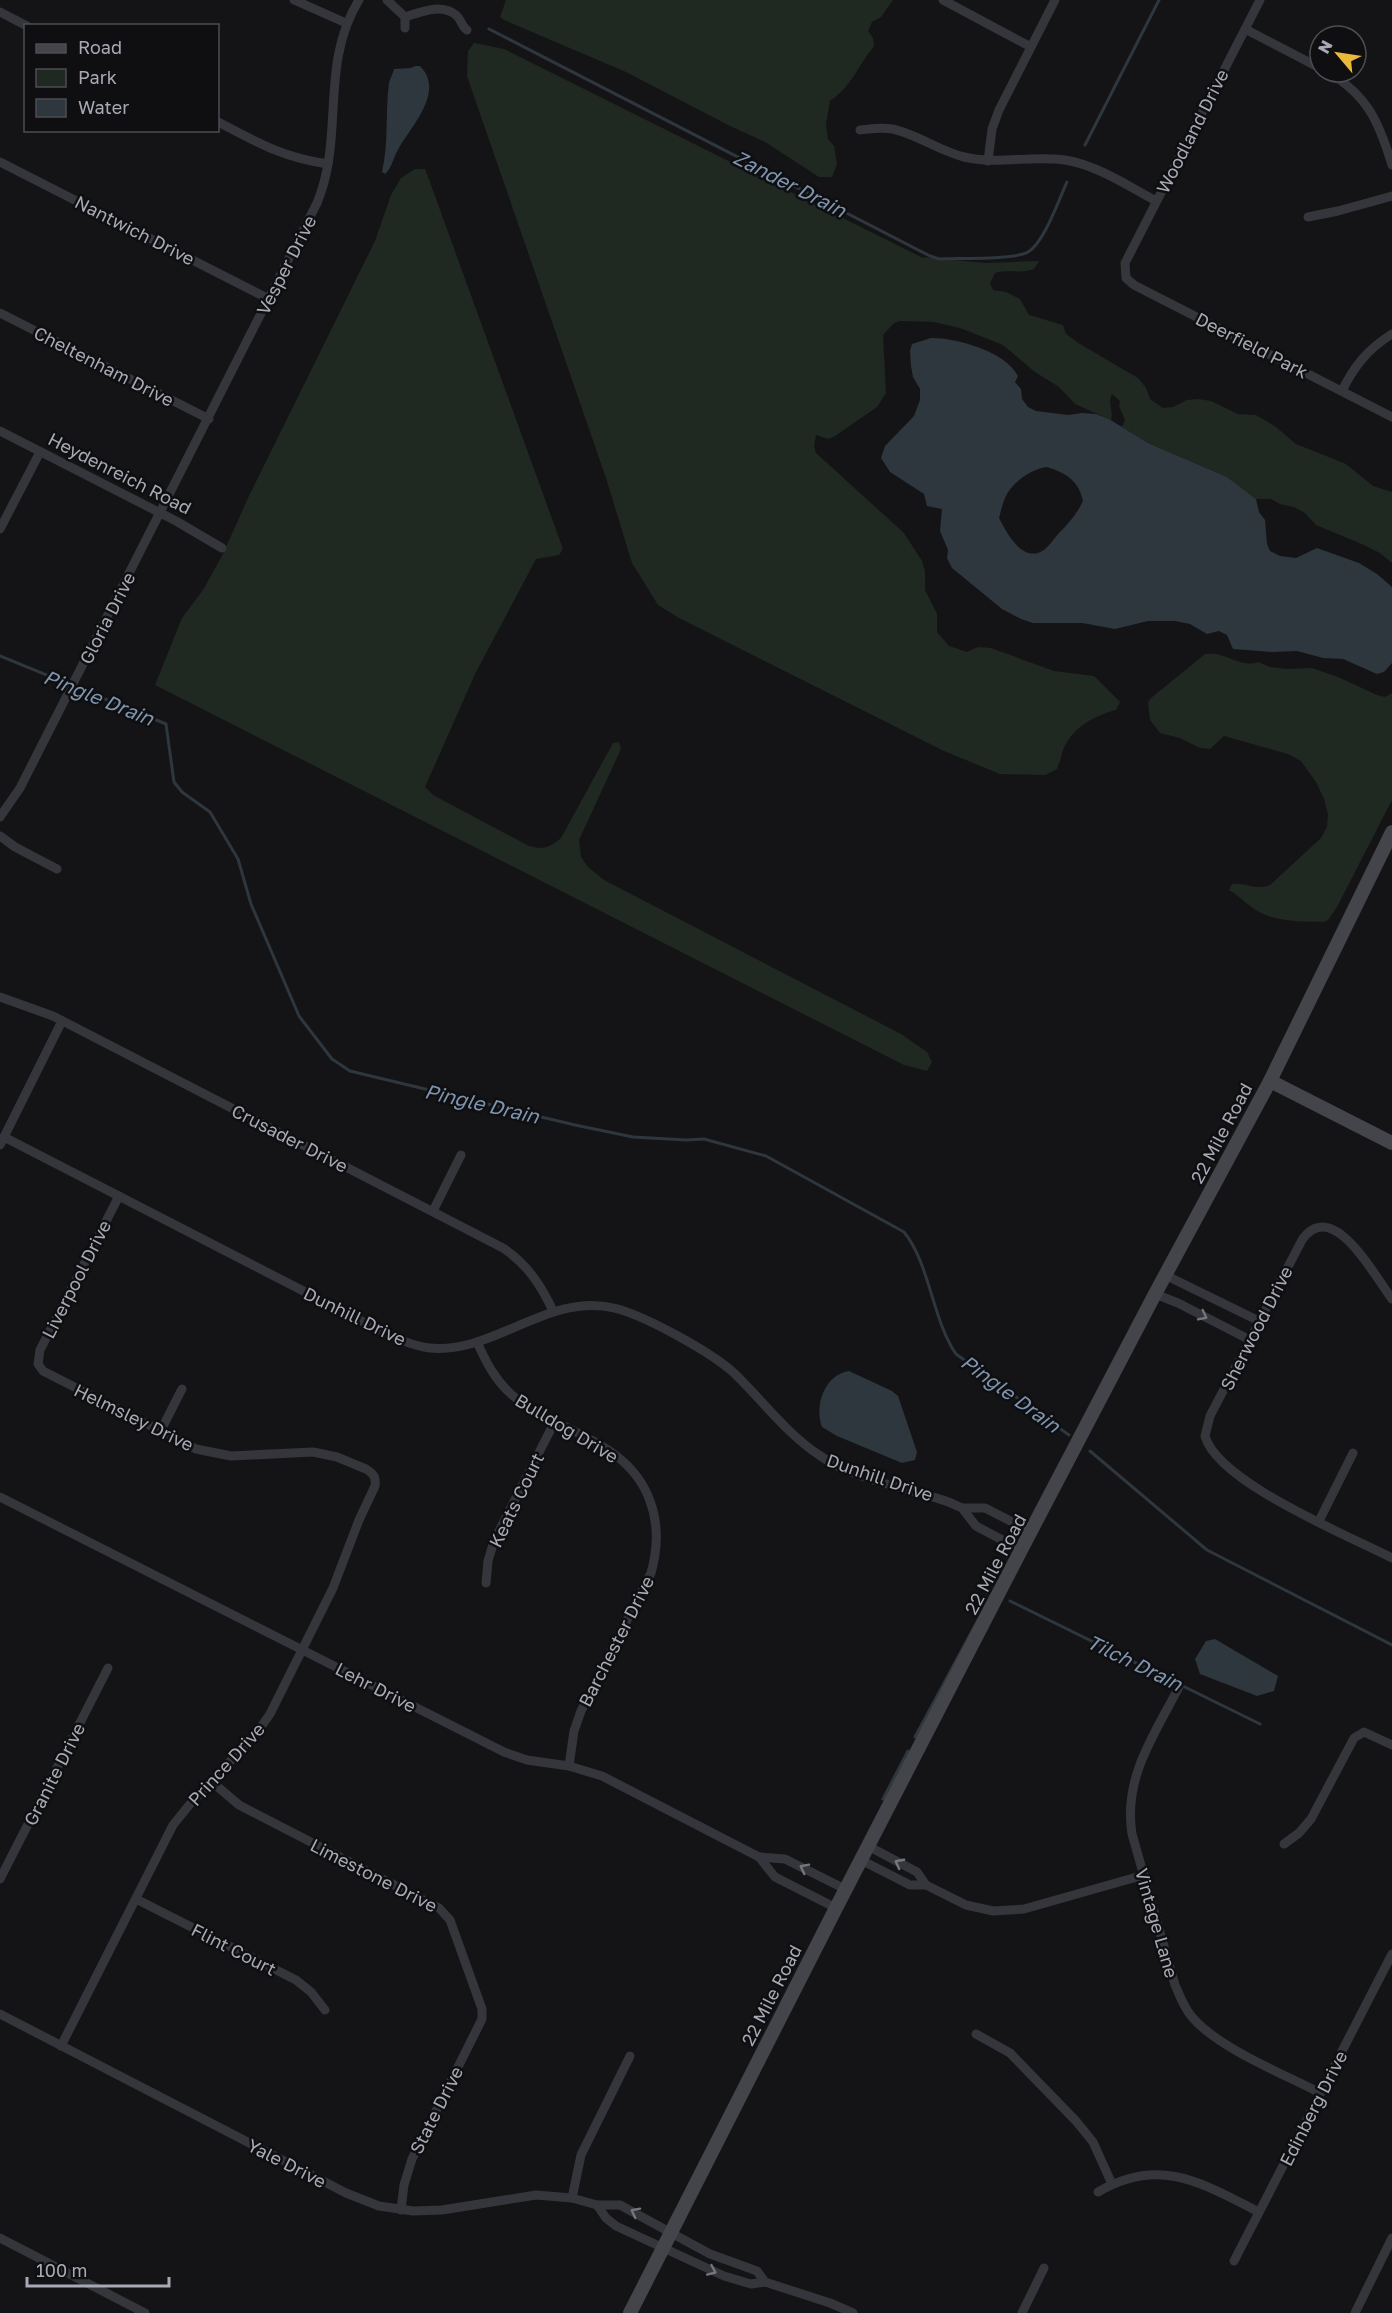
<svg xmlns="http://www.w3.org/2000/svg" width="1392" height="2313" viewBox="0 0 1392 2313" font-family="'Golos Text',sans-serif">
  <style>
    .green { fill: #202822 }
    .water { fill: #2e363e; fill-rule: evenodd }
    .lines { fill: none; stroke-linecap: round; stroke-linejoin: round }
    .stream { stroke: #2e363e; stroke-width: 3 }
    .street { stroke: #35363b; stroke-width: 9 }
    .secondary { stroke: #43454a; stroke-width: 14 }
    .oneway { stroke: #74767e }
    .labels { text-anchor: middle; dominant-baseline: central; stroke-width: 5; stroke-linejoin: round; paint-order: stroke }
    .street-label { font-size: 18px; fill: #a7aab5; stroke: #0f0f11 }
    .water-label { font-size: 20px; font-style: italic; fill: #7f95af; stroke: #0f0f11 }
  </style>
  <rect width="100%" height="100%" fill="#141416"/>
  <g class="green">
    <path d="M506,0H893L881,17L872,22L868,31L873,38L874,46C857,67 853,85 830,101L826,124L828,139L834,146L837,164L832,177H819L765,142L730,126L626,72L504,20L500,17Z"/>
    <path d="M474,43L504,49L921,257L986,263L1039,261L1034,269C1021,274 1008,269 995,273L990,283L993,290L1006,292L1020,299L1029,315L1063,325L1066,334L1080,344L1138,378L1146,388L1150,399L1163,408L1173,407L1187,400L1198,399L1211,401L1238,414L1256,415L1276,427L1296,444L1346,464L1373,486L1392,492V563L1380,553L1364,545L1316,525L1305,513L1294,507L1280,504L1271,499H1256L1227,477L1148,443L1122,427L1125,420L1119,406L1120,401L1112,394C1107,403 1114,411 1111,420L1075,404L1059,387L1035,372L1003,345L960,328L934,322L900,321L894,323L883,335L886,393L877,407L835,436L828,439L816,435L814,446L816,453L904,533L922,561L925,571V590L937,614V632L949,646L967,652L978,647L991,648L1054,671L1094,676L1120,702L1116,710C1093,716 1072,728 1063,750C1061,757 1060,762 1057,769L1045,775L1000,774L944,751L679,618L658,605L632,563L606,478L467,76L468,51Z"/>
    <path d="M415,169H425L427,174L563,549L559,555L536,559L476,672L425,787L433,795L529,846C544,850 549,848 561,838L613,743L619,742L621,749L579,840L581,857L588,867L604,880L901,1034L927,1052L932,1062L927,1071L904,1065L155,685L182,618L203,590L222,556L248,498L375,241L391,195L401,178Z"/>
    <path d="M1205,654C1210,654 1215,653 1220,655C1232,658 1245,667 1258,662L1270,667L1287,669L1312,668L1338,677L1377,695L1385,697L1392,693V800L1337,907L1328,920L1324,922C1304,922 1279,922 1261,913C1249,907 1241,897 1229,890L1232,884C1247,882 1254,891 1270,885L1321,838L1327,827L1328,814L1324,799L1316,782L1301,761L1288,754L1224,736L1210,749L1200,748L1180,738L1160,733L1150,720L1148,702L1151,698Z"/>
  </g>
  <g class="water">
    <path d="M415,66H420C446,92 410,127 398,150C393,158 392,168 385,174L382,172C389,142 385,113 389,83C390,78 393,74 394,69L411,68Z"/>
    <path d="M931,338C957,338 1005,351 1018,376L1015,382L1021,389L1022,399L1028,407L1036,411L1068,415L1082,413L1096,414L1109,419L1148,443L1227,477L1256,499L1259,512L1265,520L1267,544L1270,551L1280,556L1296,558L1317,548L1359,563L1377,574L1392,587V663L1384,672L1377,674L1343,659L1323,658L1297,651L1272,652L1233,649L1227,635L1219,631L1207,634L1190,624L1175,621H1148L1115,629L1082,623H1033L1021,619L1002,609L952,568L947,558L948,550L940,531L942,509L927,506L924,494L890,472L881,458L885,446L914,416L920,400V389L913,377L911,366L910,351L912,344ZM1047,467C1066,473 1079,481 1083,501C1077,514 1068,524 1058,534C1053,540 1046,551 1038,553C1019,558 1006,531 999,518C1001,511 1003,501 1007,494C1015,481 1031,469 1047,467Z"/>
    <path d="M849,1371L892,1391L898,1396L917,1452L915,1460L902,1463L837,1436L822,1427C814,1406 824,1375 849,1371Z"/>
    <polygon points="1215,1639 1278,1676 1274,1691 1257,1696 1200,1674 1195,1659 1206,1641"/>
  </g>
  <g class="lines">
    <g class="stream">
      <path d="M489,29L930,256L939,259C957,258 1014,260 1028,252C1044,243 1059,199 1067,182"/>
      <polyline points="1085,145 1159,0"/>
      <path d="M0,656L166,724L174,782L182,792L210,812L238,859L251,904L299,1016L332,1059L350,1071L575,1125L633,1137L686,1140L704,1139L766,1156L904,1232C930,1264 932,1319 956,1354L1069,1435"/>
      <polyline points="1090,1451 1207,1550 1392,1645"/>
      <polyline points="1010,1601 1260,1724"/>
      <polyline points="915,1737 992,1594"/>
      <polyline points="883,1799 908,1751"/>
    </g>
    <g class="street">
      <polyline points="294,0 346,23"/>
      <polyline points="387,0 405,17 405,28"/>
      <polyline points="943,0 1031,47"/>
      <polyline points="1260,0 1125,263 1126,278 1134,285 1392,417"/>
      <polyline points="0,12 27,26"/>
      <path d="M405,17C421,12 441,3 456,15C462,20 461,26 467,30"/>
      <polyline points="1245,29 1320,68"/>
      <path d="M1328,72C1368,96 1379,122 1392,165"/>
      <path d="M218,122C256,142 284,158 328,164"/>
      <path d="M860,130C870,129 881,127 892,129C917,134 939,151 964,157C998,165 1031,155 1065,160C1097,165 1128,186 1156,201"/>
      <polyline points="988,161 992,129 999,110 1055,0"/>
      <polyline points="0,162 269,299"/>
      <polyline points="1308,217 1338,211 1392,196"/>
      <polyline points="0,313 209,419"/>
      <path d="M1342,391C1354,366 1368,349 1392,334"/>
      <polyline points="0,431 176,521 222,548"/>
      <polyline points="0,529 40,452"/>
      <path d="M0,817L20,788L317,203C345,136 319,65 359,0"/>
      <polyline points="0,836 15,847 57,869"/>
      <path d="M0,997L53,1016L503,1248C527,1264 541,1285 553,1311"/>
      <path d="M4,1137L383,1332C398,1339 413,1346 430,1348C495,1354 548,1292 614,1308C644,1315 711,1352 734,1373C762,1400 787,1434 819,1455C844,1473 879,1482 908,1490C922,1495 937,1497 951,1503L962,1508L976,1526L1021,1550"/>
      <polyline points="0,1145 62,1021"/>
      <polyline points="433,1211 461,1155"/>
      <polyline points="1165,1275 1259,1321"/>
      <polyline points="1155,1294 1178,1303 1250,1340"/>
      <path d="M1392,1299C1375,1277 1333,1196 1302,1240L1210,1416L1205,1436C1217,1482 1349,1536 1392,1558"/>
      <path d="M477,1342C486,1362 495,1380 512,1395C557,1433 628,1439 650,1501C659,1525 658,1548 651,1573L581,1711L574,1731L569,1766"/>
      <polyline points="160,1432 182,1389"/>
      <polyline points="0,1497 504,1752 527,1760 569,1766 602,1776 759,1857 775,1877 836,1908"/>
      <polyline points="962,1508 985,1508 1032,1532"/>
      <polyline points="1319,1521 1353,1453"/>
      <polyline points="486,1583 488,1561 494,1541 555,1421"/>
      <path d="M1179,1687C1154,1735 1123,1778 1132,1834L1175,1985C1180,1996 1184,2008 1192,2017C1218,2048 1284,2074 1320,2093"/>
      <polyline points="211,1781 239,1805 439,1908 450,1920 482,2009 482,2019 412,2159 404,2185 401,2210"/>
      <polyline points="1284,1844 1299,1833 1311,1819 1354,1738 1364,1732 1392,1745"/>
      <polyline points="868,1846 917,1872 926,1885"/>
      <polyline points="759,1857 785,1859 845,1889"/>
      <polyline points="861,1860 910,1885 926,1885 966,1905 993,1911 1024,1909 1144,1875"/>
      <polyline points="0,1879 108,1668"/>
      <polyline points="136,1899 296,1980 311,1992 325,2010"/>
      <polyline points="0,2014 346,2193 379,2206 413,2211 442,2210 536,2195 572,2198 597,2205 620,2205 710,2254 757,2271 765,2282"/>
      <polyline points="976,2034 1010,2053 1076,2121 1093,2142 1112,2184"/>
      <path d="M61,2046L173,1825L190,1804L256,1734L270,1714L333,1588L359,1520L375,1486C376,1477 374,1474 366,1469L337,1457L313,1452L231,1456L196,1449L43,1371L38,1364L40,1350L119,1196"/>
      <path d="M1098,2192C1160,2156 1202,2183 1259,2212"/>
      <polyline points="572,2198 581,2155 630,2056"/>
      <polyline points="597,2205 606,2218 616,2226 724,2276 751,2284 765,2282 830,2303 853,2313"/>
      <polyline points="0,2238 145,2313"/>
      <polyline points="1234,2261 1392,1954"/>
      <polyline points="1022,2313 1044,2268"/>
      <polyline points="1355,2313 1392,2238"/>
    </g>
    <g class="secondary">
      <polyline points="1270,1081 1392,1143"/>
      <polyline points="630,2313 836,1908 1021,1550 1155,1294 1270,1081 1392,832"/>
    </g>
  </g>
  <defs><path id="oneway-chevron" d="M-2-3.5L2.5 0L-2 3.5" fill="none" stroke-width="1.6" stroke-linecap="round" stroke-linejoin="round" transform="scale(1.5)"/></defs>
  <g class="oneway">
    <use href="#oneway-chevron" transform="translate(1203 1316) rotate(27)"/>
    <use href="#oneway-chevron" transform="translate(899 1863) rotate(-152)"/>
    <use href="#oneway-chevron" transform="translate(804 1868) rotate(-153)"/>
    <use href="#oneway-chevron" transform="translate(635 2212) rotate(-153)"/>
    <use href="#oneway-chevron" transform="translate(712 2271) rotate(24)"/>
  </g>
  <g class="labels">
    <g class="street-label">
      <text transform="translate(1192 131) rotate(-63)">Woodland Drive</text>
      <text transform="translate(135 230) rotate(27)">Nantwich Drive</text>
      <text transform="translate(286 265) rotate(-63)">Vesper Drive</text>
      <text transform="translate(1252 345) rotate(27)">Deerfield Park</text>
      <text transform="translate(104 366) rotate(27)">Cheltenham Drive</text>
      <text transform="translate(120 473) rotate(27)">Heydenreich Road</text>
      <text transform="translate(107 618) rotate(-63)">Gloria Drive</text>
      <text transform="translate(1221 1133) rotate(-62)">22 Mile Road</text>
      <text transform="translate(290 1138) rotate(27)">Crusader Drive</text>
      <text transform="translate(76 1279) rotate(-63)">Liverpool Drive</text>
      <text transform="translate(355 1316) rotate(26)">Dunhill Drive</text>
      <text transform="translate(1256 1328) rotate(-63)">Sherwood Drive</text>
      <text transform="translate(134 1417) rotate(26)">Helmsley Drive</text>
      <text transform="translate(567 1428) rotate(31)">Bulldog Drive</text>
      <text transform="translate(880 1477) rotate(19)">Dunhill Drive</text>
      <text transform="translate(516 1500) rotate(-64)">Keats Court</text>
      <text transform="translate(995 1564) rotate(-62)">22 Mile Road</text>
      <text transform="translate(616 1641) rotate(-63)">Barchester Drive</text>
      <text transform="translate(376 1687) rotate(27)">Lehr Drive</text>
      <text transform="translate(226 1764) rotate(-48)">Prince Drive</text>
      <text transform="translate(54 1774) rotate(-63)">Granite Drive</text>
      <text transform="translate(374 1875) rotate(27)">Limestone Drive</text>
      <text transform="translate(1157 1923) rotate(74)">Vintage Lane</text>
      <text transform="translate(234 1949) rotate(27)">Flint Court</text>
      <text transform="translate(771 1995) rotate(-63)">22 Mile Road</text>
      <text transform="translate(1313 2108) rotate(-63)">Edinberg Drive</text>
      <text transform="translate(436 2110) rotate(-63)">State Drive</text>
      <text transform="translate(287 2163) rotate(27)">Yale Drive</text>
    </g>
    <g class="water-label">
      <text transform="translate(790 183) rotate(27)">Zander Drain</text>
      <text transform="translate(99 697) rotate(22)">Pingle Drain</text>
      <text transform="translate(482 1103) rotate(13)">Pingle Drain</text>
      <text transform="translate(1011 1393) rotate(36)">Pingle Drain</text>
      <text transform="translate(1135 1662) rotate(26)">Tilch Drain</text>
    </g>
  </g>
  <rect x="24" y="24" width="195" height="108" fill="#0f0f11" stroke="#4c4d53" stroke-width="1.5"/>
  <rect x="36" y="44" width="30" height="9" fill="#43454a" stroke="#4c4d53" stroke-width="1.5"/>
  <text x="78" y="54" font-size="18" fill="#a7aab5">Road</text>
  <rect x="36" y="69" width="30" height="18" fill="#202822" stroke="#4c4d53" stroke-width="1.5"/>
  <text x="78" y="84" font-size="18" fill="#a7aab5">Park</text>
  <rect x="36" y="99" width="30" height="18" fill="#2e363e" stroke="#4c4d53" stroke-width="1.5"/>
  <text x="78" y="114" font-size="18" fill="#a7aab5">Water</text>
  <g transform="translate(1338 54) rotate(299)"><circle r="28" fill="#0f0f11" stroke="#4c4d53" stroke-width="1.5"/>
  <path d="M0-4.5L10 22L0 15L-10 22Z" fill="#e8b93a"/>
  <text y="-9" font-size="16" font-weight="bold" text-anchor="middle" fill="#a7aab5">N</text>
  </g>
  <path d="M27 2277v9h142v-9" fill="none" stroke="#a7aab5" stroke-width="3"/>
  <text x="36" y="2277" font-size="18" fill="#a7aab5" stroke="#0f0f11" stroke-width="4.5" paint-order="stroke">100 m</text>
</svg>
